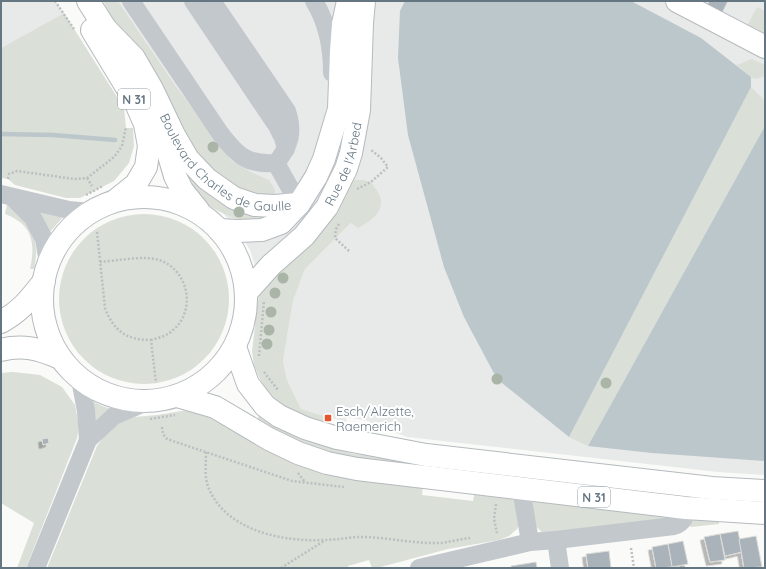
<svg xmlns="http://www.w3.org/2000/svg" width="766" height="569" viewBox="0 0 766 569" font-family="Quicksand,sans-serif">
  <style>
    .built { fill: #e8e9e9 }
    .green { fill: #dadfd7 }
    .water { fill: #bbc7cb }
    .lines { fill: none; stroke-linecap: round; stroke-linejoin: round }
    .stream { stroke: #bbc7cb; stroke-width: 4.5 }
    .building { fill: #aab3b9; stroke: #dcdcda; filter: url(#shadow) }
    .major-casing { stroke: #b5babe; stroke-width: 24 }
    .path { stroke: #bbbfc2; stroke-width: 2.5; stroke-dasharray: 2 2; stroke-linecap: butt }
    .minor { stroke: #c3c8cc; stroke-width: 18 }
    .major { stroke: #fff; stroke-width: 22 }
    .tree { fill: #aab4a7 }
    .poi-dot { fill: #e4572e; stroke: #fff; stroke-width: 1.5 }
    .labels { text-anchor: middle; dominant-baseline: central; stroke-width: 4; stroke-linejoin: round; paint-order: stroke }
    .shield { fill: #fff; stroke: #939fa8; stroke-width: 1 }
    .shield-label { font-size: 12px; font-weight: bold; fill: #657683 }
    .street-label { font-size: 13px; fill: #657683; stroke: #fff }
    .poi-label { font-size: 13px; fill: #657683; stroke: #fff; text-anchor: start }
  </style>
  <defs>
    <filter id="shadow"><feDropShadow dx="-3.5" dy="3.5" stdDeviation="0" flood-color="#0004"/></filter>
  </defs>
  <rect width="100%" height="100%" fill="#fafaf8"/>
  <g class="built">
    <polygon points="1,1 55,1 64,13 1,48"/>
    <polygon points="118,1 765,1 765,475 718,472 407,437 383,428 369,426 369,421 347,417 346,422 301,409 287,380 283,361 293,301 305,269 351,223 380,206 256,269 250,250 238,231 223,213 242,219 269,180 251,172 232,161 175,85"/>
  </g>
  <g class="green">
    <path d="M103,1H118L175,85L232,161L251,172L269,180L275,190V206L271,214C262,217 252,221 241,219C221,216 203,202 188,189L134,58Z"/>
    <polygon points="757,7 765,11 765,35 747,26"/>
    <polygon points="64,13 124,108 126,128 133,128 134,146 129,163 114,181 80,198 66,198 15,185 8,179 1,178 1,48"/>
    <polygon points="752,59 765,65 765,76 756,79 751,77 737,65"/>
    <polygon points="751,87 765,101 765,126 588,446 569,437"/>
    <path d="M354,180H363L371,182C373,186 378,191 380,196C385,213 370,221 358,228L351,223L305,269L293,301L283,361L287,380L301,409L331,418L328,425L287,410L276,400L265,388L259,377L254,365L252,351L259,293L341,188Z"/>
    <path d="M7,204C30,226 41,236 34,269H30C36,242 32,224 5,214Z"/>
    <polygon points="34,208 62,216 62,218 50,232"/>
    <circle cx="144" cy="299" r="85"/>
    <polygon points="13,372 40,375 62,387 75,405 79,426 77,438 26,568 17,568 34,523 1,503 1,373"/>
    <polygon points="89,399 102,406 114,410 93,427"/>
    <polygon points="194,409 423,485 422,495 473,501 475,490 505,494 524,507 535,498 719,517 719,524 691,527 684,520 543,533 532,523 522,520 517,529 509,536 499,540 448,549 377,568 372,568 369,560 348,566 348,568 47,568 97,446 105,435 121,422 135,417 157,415"/>
    <polygon points="259,416 275,427 301,439 354,454 496,469 498,472 498,477 329,456 254,422"/>
  </g>
  <g class="water">
    <polygon points="405,1 631,1 701,38 751,77 751,87 569,437 497,379 464,317 444,267 408,135 398,58 400,11"/>
    <polygon points="765,126 765,461 652,453 588,446"/>
  </g>
  <g class="lines">
    <polyline class="stream" points="1,134 53,135 115,140"/>
  </g>
  <g class="building">
    <polygon points="709,1 728,1 722,13 707,6"/>
    <polygon points="48,438 49,443 43,445 42,439"/>
    <polygon points="738,531 742,552 725,556 720,534"/>
    <polygon points="720,534 725,560 710,562 704,537"/>
    <polygon points="756,536 762,567 744,568 739,539"/>
    <polygon points="683,541 688,564 672,567 668,544"/>
    <polygon points="668,544 672,567 656,568 652,547"/>
    <polygon points="609,551 611,568 588,568 586,554"/>
    <polygon points="536,562 537,568 511,568 511,566"/>
  </g>
  <g class="lines">
    <defs>
      <g id="major">
        <polyline points="88,1 114,42"/>
        <polyline points="677,1 765,47"/>
        <path id="s1" d="M106,29L134,58L152,89L174,135L188,159L207,179L234,198L255,205L275,206L299,204"/>
        <polyline points="92,30 135,101 145,124 149,146 146,167 136,184 116,200"/>
        <polyline points="162,132 175,176 182,190 198,210"/>
        <circle cx="144" cy="299" r="102"/>
        <polyline points="219,230 238,231 262,230 281,223 299,204 316,177 324,159 339,109 341,51 343,24 348,1"/>
        <path id="s2" d="M246,293L271,265L304,236L327,207L346,169L351,153L359,110L362,23L364,1"/>
        <path d="M1,322C22,310 29,300 44,281"/>
        <polyline points="235,347 248,384 265,406 279,416 305,428 337,438 426,455 712,488 765,491"/>
        <path d="M1,350C22,344 40,349 60,358"/>
        <polyline points="177,396 215,407 269,439 298,453 327,463 357,469 686,508 765,513"/>
      </g>
    </defs>
    <use href="#major" class="major-casing"/>
    <g class="path">
      <polyline points="55,1 74,29"/>
      <polyline points="87,178 92,186"/>
      <polyline points="8,179 9,174 17,171 74,179 87,178 114,157 122,146 126,127"/>
      <polyline points="357,189 371,182 388,167 381,158 370,149"/>
      <polyline points="86,195 103,186"/>
      <polyline points="339,224 336,229 335,238 349,251"/>
      <path d="M97,232L105,308C114,331 126,340 151,340L156,383"/>
      <path d="M100,262C117,261 143,255 159,260C188,269 197,310 173,330C167,336 158,338 151,340"/>
      <polyline points="259,356 264,301"/>
      <polyline points="264,372 278,390"/>
      <polyline points="150,419 175,415"/>
      <polyline points="162,427 163,434 167,439 292,481 344,487"/>
      <path d="M206,452C206,464 204,478 209,489C227,531 283,542 324,540C337,540 349,537 361,537C387,537 414,544 440,543C450,542 460,539 470,538"/>
      <polyline points="298,473 305,482"/>
      <polyline points="496,504 494,519 497,533"/>
      <polyline points="631,548 634,568"/>
      <polyline points="281,568 324,541"/>
    </g>
    <g class="minor">
      <path d="M131,1L220,133C237,155 246,165 276,163L299,204"/>
      <polyline points="193,1 277,126 283,138 286,149"/>
      <path d="M212,1L287,111C294,132 290,146 276,163"/>
      <path d="M314,1C327,22 332,49 332,73"/>
      <polyline points="1,194 69,210 90,212"/>
      <polyline points="12,197 33,218 44,239 48,263"/>
      <polyline points="80,379 86,411 88,440"/>
      <path d="M521,488L530,542L556,540L674,526C684,523 685,517 686,508"/>
      <polyline points="556,540 560,568"/>
      <polyline points="36,568 88,440 114,416 149,401"/>
      <polyline points="419,568 530,542"/>
    </g>
    <use href="#major" class="major"/>
  </g>
  <g class="tree">
    <circle cx="213" cy="147" r="5.5"/>
    <circle cx="239" cy="212" r="5.5"/>
    <circle cx="283" cy="278" r="5.5"/>
    <circle cx="275" cy="293" r="5.5"/>
    <circle cx="271" cy="312" r="5.5"/>
    <circle cx="269" cy="330" r="5.5"/>
    <circle cx="267" cy="344" r="5.5"/>
    <circle cx="497" cy="379" r="5.5"/>
    <circle cx="606" cy="383" r="5.5"/>
  </g>
  <rect class="poi-dot" x="324" y="414" width="8" height="8" rx="2"/>
  <g class="labels">
    <g class="shield">
      <rect x="118" y="89" width="32" height="20" rx="3"/>
      <rect x="578" y="487" width="32" height="20" rx="3"/>
    </g>
    <g class="shield-label">
      <text x="134" y="99">N 31</text>
      <text x="594" y="497">N 31</text>
    </g>
    <g class="street-label">
      <text stroke="none"><textPath href="#s1" startOffset="189">Boulevard Charles de Gaulle</textPath></text>
      <text stroke="none"><textPath href="#s2" startOffset="165">Rue de l'Arbed</textPath></text>
    </g>
    <g class="poi-label">
      <text x="336" y="411">Esch/Alzette,<tspan x="336" dy="15">Raemerich</tspan></text>
    </g>
  </g>
  <rect width="766" height="569" fill="none" stroke="#657683" stroke-width="4"/>
</svg>
